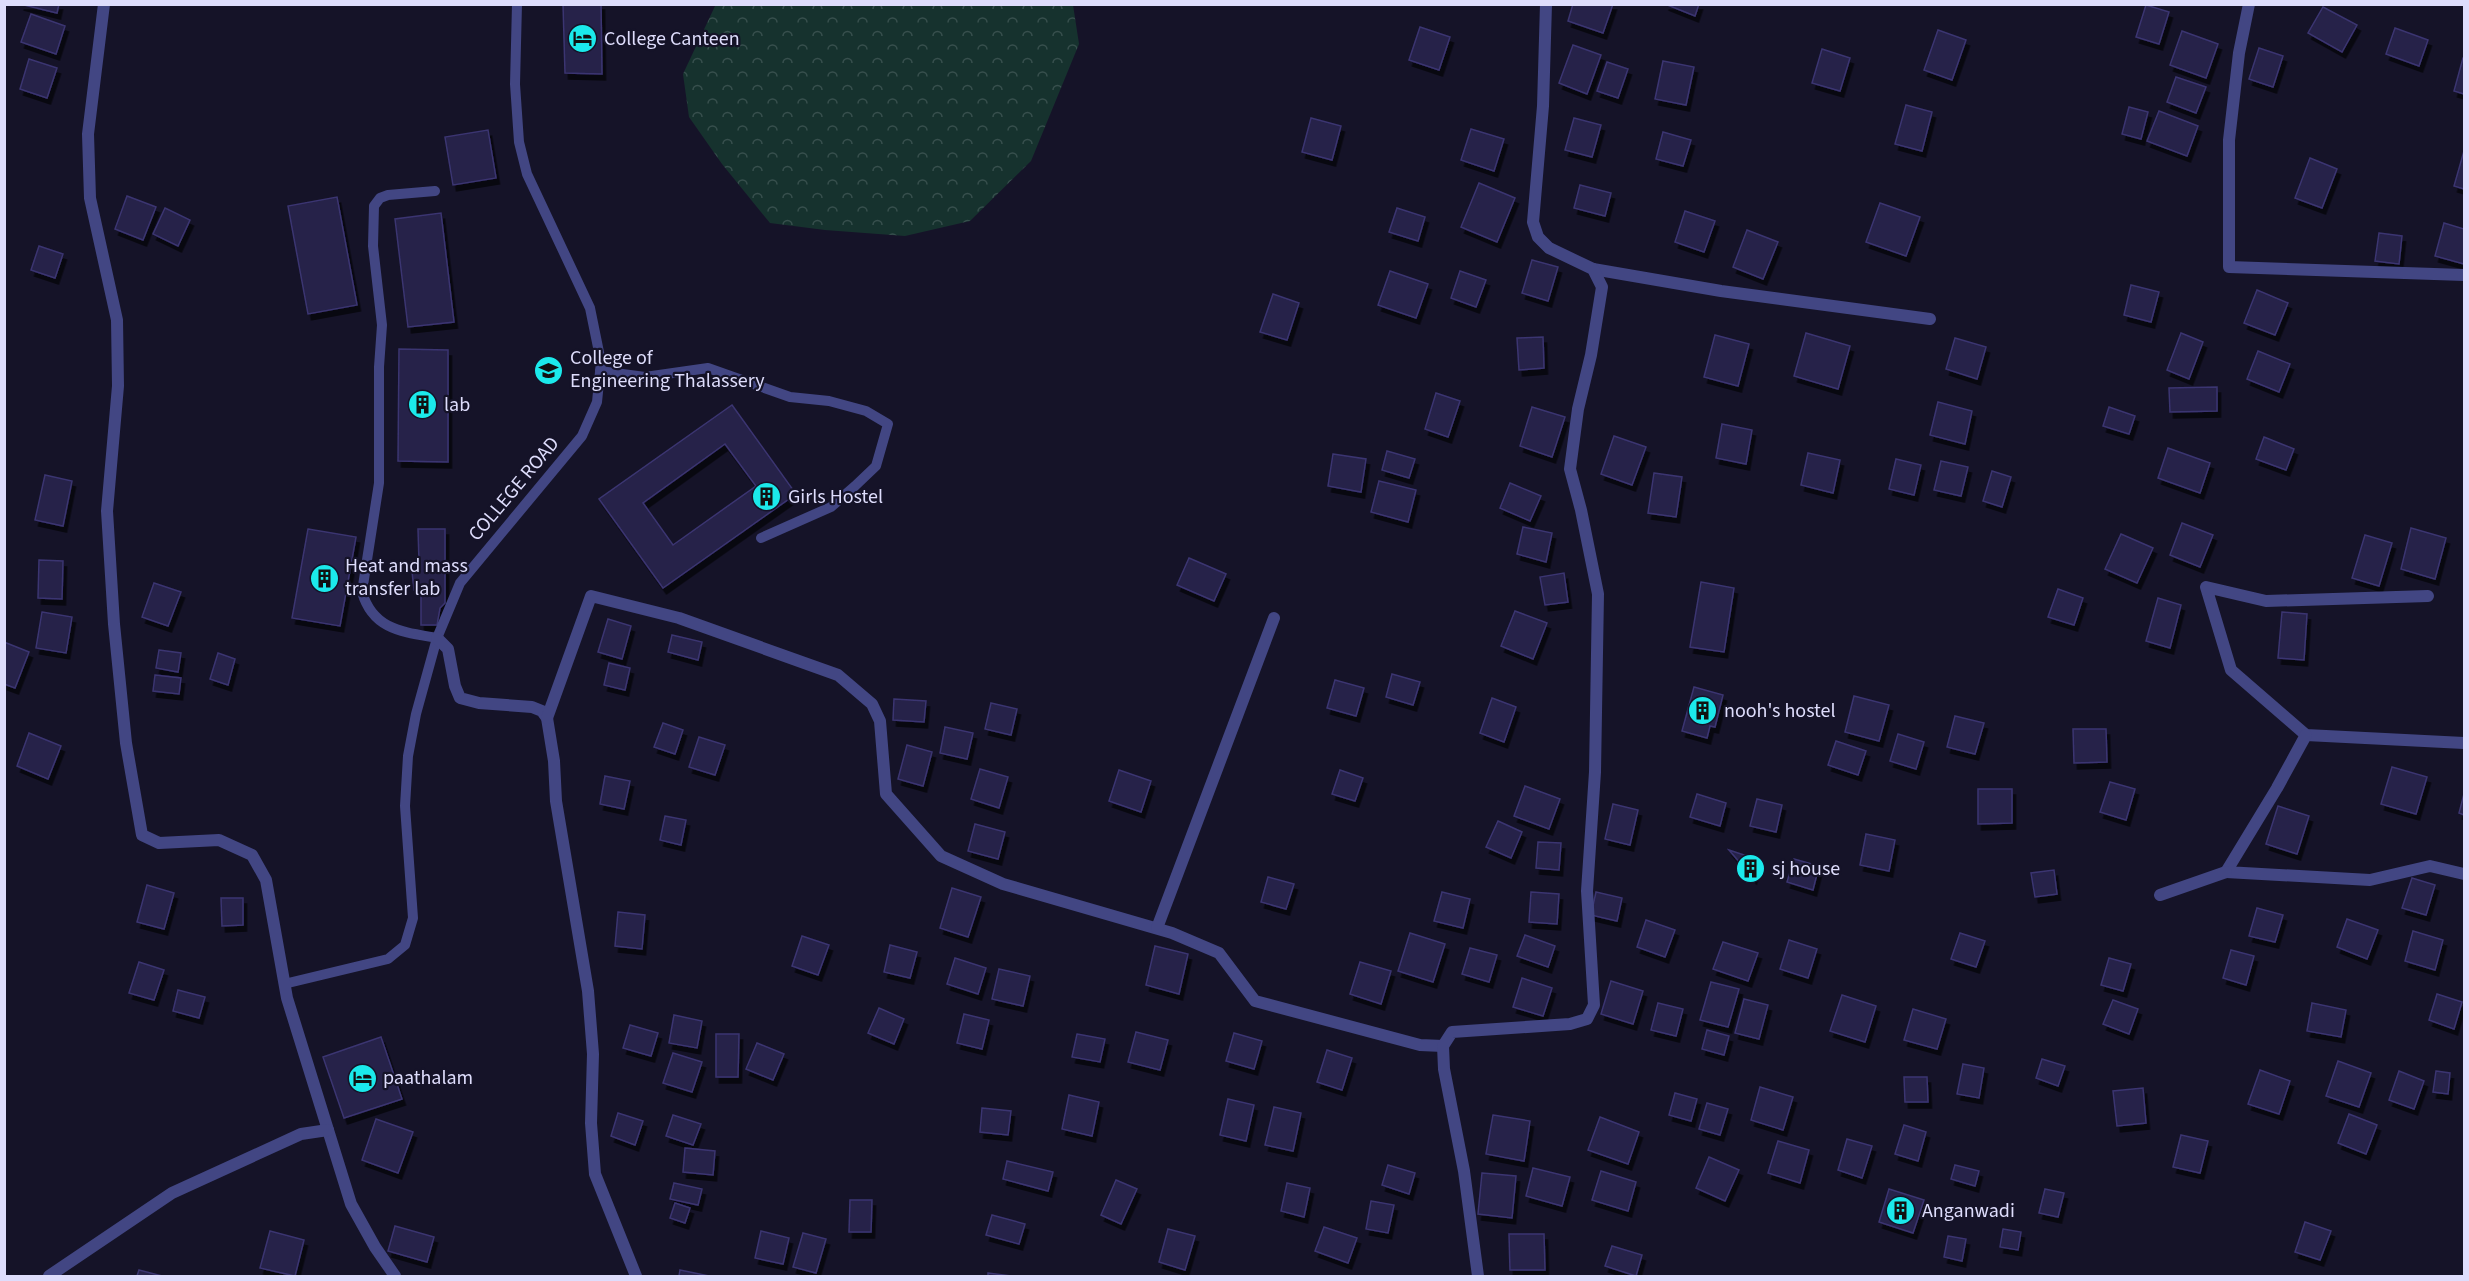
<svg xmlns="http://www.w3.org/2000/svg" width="2469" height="1281" viewBox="0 0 2469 1281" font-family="'Source Sans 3',sans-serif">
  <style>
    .forest { fill: url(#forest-crowns) }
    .building { fill: #252148; stroke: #3b3571; stroke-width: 1.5; fill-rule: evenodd; filter: url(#shadow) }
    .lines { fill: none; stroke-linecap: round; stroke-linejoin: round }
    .service { stroke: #424683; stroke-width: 10 }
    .minor { stroke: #424683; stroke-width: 12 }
    .labels { text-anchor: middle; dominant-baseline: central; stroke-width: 4.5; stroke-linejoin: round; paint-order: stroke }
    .poi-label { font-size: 20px; fill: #deddfc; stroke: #151328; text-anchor: start }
    .street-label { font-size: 20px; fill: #deddfc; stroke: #151328 }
  </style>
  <defs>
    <pattern id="forest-crowns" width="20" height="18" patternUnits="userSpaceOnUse" patternTransform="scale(1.5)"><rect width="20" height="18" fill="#16322e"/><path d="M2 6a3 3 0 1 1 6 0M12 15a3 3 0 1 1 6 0" fill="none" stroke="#374f4d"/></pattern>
    <filter id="shadow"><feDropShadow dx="3.5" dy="6" stdDeviation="0" flood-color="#0009"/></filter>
  </defs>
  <rect width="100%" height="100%" fill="#151328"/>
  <polygon class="forest" points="716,4 1073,5 1079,44 1031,161 970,221 905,236 825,230 770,223 722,164 689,117 683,74"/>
  <g class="building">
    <polygon points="20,4 59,4 57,13"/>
    <polygon points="563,4 601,4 602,74 565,73"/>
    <polygon points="1573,4 1613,4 1603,33 1568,21"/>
    <polygon points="1665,4 1699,4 1695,16"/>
    <polygon points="2146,5 2169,12 2159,44 2136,37"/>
    <polygon points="2323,7 2357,25 2342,52 2308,33"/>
    <polygon points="31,14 65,26 56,54 21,42"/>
    <polygon points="1420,27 1450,37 1439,70 1409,60"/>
    <polygon points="2395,28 2428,40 2419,66 2386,54"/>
    <polygon points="1938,30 1966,40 1952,80 1924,70"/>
    <polygon points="2182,31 2218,44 2206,78 2170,65"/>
    <polygon points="1573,45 1601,55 1587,94 1559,83"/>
    <polygon points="2259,48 2283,56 2273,87 2249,79"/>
    <polygon points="1822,49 1850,58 1840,91 1812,83"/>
    <polygon points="2463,58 2464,58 2464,94 2454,91"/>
    <polygon points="29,59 57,68 47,98 20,89"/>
    <polygon points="1663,61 1694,67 1686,105 1655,99"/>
    <polygon points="1607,62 1628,69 1618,98 1597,91"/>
    <polygon points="2176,77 2206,87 2196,113 2167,102"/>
    <polygon points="1906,105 1932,112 1922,151 1895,144"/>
    <polygon points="2129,107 2148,112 2141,139 2122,134"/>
    <polygon points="2159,111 2198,126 2187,156 2147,141"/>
    <polygon points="1311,118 1341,126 1332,160 1302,152"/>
    <polygon points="1574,118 1601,125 1592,157 1565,150"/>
    <polygon points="1471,129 1504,139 1494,171 1461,160"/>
    <polygon points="488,130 496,178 453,185 445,137"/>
    <polygon points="1663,132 1691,140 1683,166 1656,159"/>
    <polygon points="2464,151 2464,189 2454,186"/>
    <polygon points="2310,158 2337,169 2322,208 2295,198"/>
    <polygon points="1479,183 1515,198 1497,242 1461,227"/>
    <polygon points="1580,185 1611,193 1605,216 1574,208"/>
    <polygon points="127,196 156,207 143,240 115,229"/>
    <polygon points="337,197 357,305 308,314 288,206"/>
    <polygon points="1880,203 1920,217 1906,256 1866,242"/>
    <polygon points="165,208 190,220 178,246 153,234"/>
    <polygon points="1397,208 1425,217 1418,241 1389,232"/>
    <polygon points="1685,211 1715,221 1704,252 1675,242"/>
    <polygon points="441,213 454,322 408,327 395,219"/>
    <polygon points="2444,223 2464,229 2464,264 2435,256"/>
    <polygon points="1747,230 1778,242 1763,279 1733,267"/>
    <polygon points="2379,233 2402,236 2399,264 2375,261"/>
    <polygon points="39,246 63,254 55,278 31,270"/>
    <polygon points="1532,260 1558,267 1548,301 1522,293"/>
    <polygon points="1390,271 1428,284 1416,318 1378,305"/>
    <polygon points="1460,271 1486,280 1476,307 1451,298"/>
    <polygon points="2131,285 2159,292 2151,322 2124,315"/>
    <polygon points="2257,290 2288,303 2275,335 2244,323"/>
    <polygon points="1273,294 1299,303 1287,340 1260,332"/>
    <polygon points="1806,333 1850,346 1838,389 1794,376"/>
    <polygon points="2181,333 2203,342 2189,379 2167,370"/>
    <polygon points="1715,335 1749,344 1738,386 1704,377"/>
    <polygon points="1543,337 1544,368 1519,370 1517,338"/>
    <polygon points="1955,338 1986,347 1977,379 1946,369"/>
    <polygon points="399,349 448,350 448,462 398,461"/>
    <polygon points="2258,351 2290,364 2279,392 2247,379"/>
    <polygon points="2217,387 2217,411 2170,412 2169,388"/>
    <polygon points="1436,393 1460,401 1448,437 1425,429"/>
    <polygon points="1938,402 1972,411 1965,444 1930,435"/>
    <path d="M732,405L796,494L663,588L599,499ZM725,444L756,486L673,545L643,503Z"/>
    <polygon points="1532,407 1565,417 1552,457 1520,446"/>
    <polygon points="2109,407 2135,416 2129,434 2103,426"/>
    <polygon points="1722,424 1752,430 1746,464 1716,458"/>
    <polygon points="1614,436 1646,447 1632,485 1601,474"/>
    <polygon points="2264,437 2294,449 2286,470 2256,459"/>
    <polygon points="2168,448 2210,463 2200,493 2158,478"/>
    <polygon points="1387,451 1415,459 1409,478 1382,470"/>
    <polygon points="1808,453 1840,460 1833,493 1801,485"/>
    <polygon points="1333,454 1366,459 1361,492 1328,486"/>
    <polygon points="1896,459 1921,465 1914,495 1889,489"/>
    <polygon points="1941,461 1968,467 1961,496 1934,490"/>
    <polygon points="1992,471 2011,477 2002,507 1983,501"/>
    <polygon points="1654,473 1682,477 1676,517 1648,513"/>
    <polygon points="45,475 72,481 63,526 35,520"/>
    <polygon points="1379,481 1416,490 1408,522 1371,512"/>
    <polygon points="1510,483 1541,496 1530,521 1500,508"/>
    <polygon points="2182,523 2213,535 2200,567 2170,555"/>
    <polygon points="1523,527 1552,533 1546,562 1517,554"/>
    <polygon points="2411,528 2446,538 2435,579 2401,569"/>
    <polygon points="308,529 356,537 340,626 292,618"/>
    <polygon points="418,529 445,529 445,603 440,608 437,625 421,625 421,590 414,590 411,562 419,561"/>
    <polygon points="2121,534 2153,548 2137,583 2105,569"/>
    <polygon points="2365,535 2392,543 2379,586 2352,578"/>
    <polygon points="1189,558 1226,574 1214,601 1177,585"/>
    <polygon points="39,560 63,561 62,599 38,598"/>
    <polygon points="1564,573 1568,602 1545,605 1540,577"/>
    <polygon points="1701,582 1734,588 1724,652 1690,647"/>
    <polygon points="154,583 181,592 168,626 142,617"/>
    <polygon points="2058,589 2083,598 2074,625 2048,617"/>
    <polygon points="2158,598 2181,605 2170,648 2146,641"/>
    <polygon points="1515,611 1547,623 1533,659 1501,646"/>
    <polygon points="42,612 72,617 66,653 36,648"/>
    <polygon points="2282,612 2307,614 2304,660 2278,658"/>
    <polygon points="608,619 631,626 622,659 598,652"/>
    <polygon points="672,635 702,642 698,660 668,652"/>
    <polygon points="4,642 29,652 15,688 4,684"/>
    <polygon points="159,650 181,653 178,672 156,668"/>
    <polygon points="218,653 235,659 228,685 210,679"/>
    <polygon points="609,663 630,668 625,690 604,685"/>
    <polygon points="1392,674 1420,682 1413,705 1386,697"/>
    <polygon points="155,675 181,678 179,694 153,691"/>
    <polygon points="1335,680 1364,688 1356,716 1327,708"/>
    <polygon points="1694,687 1723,695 1715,727 1710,726 1707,738 1682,731"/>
    <polygon points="1854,696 1889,705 1879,741 1845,732"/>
    <polygon points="1492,698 1516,707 1504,742 1480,733"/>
    <polygon points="894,699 926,701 924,722 893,720"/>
    <polygon points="991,703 1017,709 1011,735 985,729"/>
    <polygon points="1955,716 1984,723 1975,754 1947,747"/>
    <polygon points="663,723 683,730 675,754 654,747"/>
    <polygon points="945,727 973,733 967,759 940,753"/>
    <polygon points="2073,729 2106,729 2107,762 2074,763"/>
    <polygon points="29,733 61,746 48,779 17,766"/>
    <polygon points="1898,734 1924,742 1916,769 1890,761"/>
    <polygon points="699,737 725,745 715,775 689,767"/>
    <polygon points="1836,741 1866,751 1858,775 1828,765"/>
    <polygon points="907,745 932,752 923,786 898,779"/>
    <polygon points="2392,767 2427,777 2416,814 2381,804"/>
    <polygon points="980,769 1008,777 999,808 971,799"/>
    <polygon points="1119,770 1151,781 1141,812 1109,801"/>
    <polygon points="1340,770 1363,778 1355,801 1332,794"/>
    <polygon points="605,776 630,781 624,809 600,804"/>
    <polygon points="2110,782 2135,789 2126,820 2100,812"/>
    <polygon points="1525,786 1560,799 1549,829 1514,816"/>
    <polygon points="1978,789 2012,789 2012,823 1978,824"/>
    <polygon points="1697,794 1726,803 1720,826 1690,817"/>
    <polygon points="2464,794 2464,815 2459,813"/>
    <polygon points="1757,799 1782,805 1776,832 1750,826"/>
    <polygon points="1613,804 1638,810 1630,845 1605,839"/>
    <polygon points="2278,806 2309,816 2297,854 2266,844"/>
    <polygon points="665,816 686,820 681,845 660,840"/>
    <polygon points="1498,821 1522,832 1511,858 1486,847"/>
    <polygon points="975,824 1005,832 998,859 968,851"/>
    <polygon points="1866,834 1895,840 1889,871 1860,865"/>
    <polygon points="1538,842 1561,843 1559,870 1536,868"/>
    <polygon points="1729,850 1759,860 1753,878"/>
    <polygon points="1794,859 1819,866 1813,890 1787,882"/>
    <polygon points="2054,870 2057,894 2035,897 2031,873"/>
    <polygon points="1268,877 1294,884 1286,909 1261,902"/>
    <polygon points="2412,878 2435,885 2426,915 2402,908"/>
    <polygon points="147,885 174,893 164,929 137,922"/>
    <polygon points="952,888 981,897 968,937 940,928"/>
    <polygon points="1442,892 1470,899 1463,928 1434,921"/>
    <polygon points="1531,892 1559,894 1557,924 1529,922"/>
    <polygon points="1596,892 1622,898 1617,921 1591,915"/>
    <polygon points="221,898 243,898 243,925 222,926"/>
    <polygon points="2257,908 2283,915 2275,942 2249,936"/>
    <polygon points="618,912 645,915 642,949 615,946"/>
    <polygon points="2347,919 2378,930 2367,959 2337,947"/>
    <polygon points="1646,920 1675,930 1665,957 1637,947"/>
    <polygon points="2413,931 2443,940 2435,970 2405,961"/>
    <polygon points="1410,933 1445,944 1433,982 1398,971"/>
    <polygon points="1960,933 1985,941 1976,967 1951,959"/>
    <polygon points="1525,935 1555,946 1548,967 1517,956"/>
    <polygon points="802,936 829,945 818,975 792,966"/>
    <polygon points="1789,940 1817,949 1808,978 1780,969"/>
    <polygon points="1723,942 1758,953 1748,981 1713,969"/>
    <polygon points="890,945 917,952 910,978 884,972"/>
    <polygon points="1155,946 1188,954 1179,994 1146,985"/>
    <polygon points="1470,948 1497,955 1489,982 1462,974"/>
    <polygon points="2231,950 2254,956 2246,985 2223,978"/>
    <polygon points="955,958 986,968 978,994 947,984"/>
    <polygon points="2109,958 2131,964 2123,991 2101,985"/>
    <polygon points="139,962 164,970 154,1000 129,993"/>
    <polygon points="1360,962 1391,971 1381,1004 1350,994"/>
    <polygon points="999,969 1030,976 1023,1006 992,999"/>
    <polygon points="1522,978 1552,988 1543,1016 1513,1007"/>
    <polygon points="1611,981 1643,991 1633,1024 1601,1014"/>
    <polygon points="1711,982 1739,989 1728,1027 1700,1020"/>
    <polygon points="178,990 205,997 199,1018 173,1011"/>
    <polygon points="2437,994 2462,1002 2454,1029 2429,1020"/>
    <polygon points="1842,995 1876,1006 1865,1042 1830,1031"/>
    <polygon points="1744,999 1768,1005 1759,1039 1735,1033"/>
    <polygon points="2113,1000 2138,1009 2129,1034 2103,1024"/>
    <polygon points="1658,1003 1683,1009 1676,1036 1651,1030"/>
    <polygon points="2312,1003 2346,1010 2341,1037 2307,1031"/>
    <polygon points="879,1008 904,1019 894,1044 868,1033"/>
    <polygon points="1913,1009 1946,1019 1937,1049 1904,1040"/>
    <polygon points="964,1014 989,1020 982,1049 957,1043"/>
    <polygon points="674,1015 702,1021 697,1048 669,1043"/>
    <polygon points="630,1025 658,1033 651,1056 623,1048"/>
    <polygon points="1707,1030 1729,1036 1724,1055 1702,1049"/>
    <polygon points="1136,1032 1168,1040 1160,1070 1128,1062"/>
    <polygon points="1234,1033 1262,1041 1254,1069 1226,1061"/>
    <polygon points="716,1034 739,1034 738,1077 716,1077"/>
    <polygon points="1077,1034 1105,1039 1100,1062 1072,1057"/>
    <polygon points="381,1037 402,1099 344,1118 323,1057"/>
    <polygon points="757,1043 784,1054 773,1080 746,1069"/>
    <polygon points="1327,1050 1352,1058 1342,1090 1317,1082"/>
    <polygon points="673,1053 702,1062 692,1092 663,1083"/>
    <polygon points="2042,1059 2065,1066 2058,1086 2036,1078"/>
    <polygon points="2338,1061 2371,1073 2359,1107 2326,1096"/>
    <polygon points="1963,1064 1984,1068 1979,1098 1957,1094"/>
    <polygon points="2260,1070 2290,1081 2279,1114 2248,1104"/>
    <polygon points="2399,1071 2424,1081 2414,1109 2389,1100"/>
    <polygon points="2436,1071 2450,1073 2448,1094 2433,1092"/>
    <polygon points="1904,1077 1927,1077 1928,1102 1905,1102"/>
    <polygon points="1760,1087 1793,1097 1783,1130 1751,1120"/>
    <polygon points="2143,1088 2146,1123 2117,1126 2113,1091"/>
    <polygon points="1675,1093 1697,1099 1691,1121 1669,1115"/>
    <polygon points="1069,1095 1099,1102 1092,1136 1062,1129"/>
    <polygon points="1228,1099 1254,1105 1246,1141 1220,1135"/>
    <polygon points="1707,1103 1728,1109 1720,1135 1699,1129"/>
    <polygon points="1274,1107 1301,1113 1293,1151 1265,1145"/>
    <polygon points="982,1108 1011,1111 1008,1135 980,1132"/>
    <polygon points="618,1113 643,1121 635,1145 611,1136"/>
    <polygon points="2349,1114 2377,1125 2366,1154 2338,1143"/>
    <polygon points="673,1115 701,1124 693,1145 666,1136"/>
    <polygon points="1493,1115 1530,1121 1524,1161 1486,1154"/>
    <polygon points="1600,1117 1639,1132 1628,1164 1588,1150"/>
    <polygon points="376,1119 413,1132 398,1173 362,1160"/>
    <polygon points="1904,1125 1926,1132 1918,1161 1895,1154"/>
    <polygon points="2181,1135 2208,1141 2200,1173 2173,1167"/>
    <polygon points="1847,1139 1872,1146 1862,1178 1838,1170"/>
    <polygon points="1778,1141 1809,1150 1800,1183 1768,1173"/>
    <polygon points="685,1148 715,1151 713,1175 683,1172"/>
    <polygon points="1709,1157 1739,1170 1725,1201 1696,1188"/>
    <polygon points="1007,1161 1053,1172 1048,1191 1003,1179"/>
    <polygon points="1388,1165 1415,1173 1409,1194 1382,1185"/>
    <polygon points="1955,1165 1979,1171 1975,1186 1951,1179"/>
    <polygon points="1533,1168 1570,1177 1562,1206 1526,1196"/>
    <polygon points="1601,1171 1636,1182 1628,1211 1592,1200"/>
    <polygon points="1482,1173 1516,1176 1512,1218 1478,1214"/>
    <polygon points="1116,1180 1137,1189 1121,1224 1101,1215"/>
    <polygon points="674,1183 702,1189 698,1205 670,1199"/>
    <polygon points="1287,1183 1310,1188 1304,1217 1281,1211"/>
    <polygon points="1889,1189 1924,1200 1913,1233 1879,1222"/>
    <polygon points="2045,1189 2064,1193 2058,1217 2039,1213"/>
    <polygon points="850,1200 872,1200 871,1232 849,1232"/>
    <polygon points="1371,1201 1394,1205 1388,1233 1366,1229"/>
    <polygon points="675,1203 690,1208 685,1223 670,1218"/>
    <polygon points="992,1215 1025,1224 1019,1244 986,1235"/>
    <polygon points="2305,1222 2331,1231 2320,1260 2295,1252"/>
    <polygon points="395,1226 434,1237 427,1262 388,1251"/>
    <polygon points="1324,1227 1357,1238 1348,1263 1315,1251"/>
    <polygon points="1168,1229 1195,1236 1185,1270 1159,1262"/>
    <polygon points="2003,1229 2021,1232 2018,1250 2000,1247"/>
    <polygon points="270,1231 304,1240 295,1276 260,1268"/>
    <polygon points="761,1231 789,1238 783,1264 755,1258"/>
    <polygon points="803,1233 826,1239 816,1273 793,1267"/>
    <polygon points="1509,1234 1544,1234 1545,1270 1510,1270"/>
    <polygon points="1948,1236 1966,1239 1962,1261 1944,1257"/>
    <polygon points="1612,1246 1642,1255 1636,1276 1605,1266"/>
    <polygon points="139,1270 162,1276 137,1276"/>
    <polygon points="680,1270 709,1276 679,1276"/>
    <polygon points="988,1273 1011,1276 988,1276"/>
  </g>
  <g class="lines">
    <g class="service">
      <path d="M435,191L388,195L380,198L374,206L373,246L382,325L379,367V483L362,592C373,630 403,632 437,638"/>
      <polyline points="600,371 645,377 708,368 790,397 829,401 866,411 888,424 876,466 855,486 831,507 761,538"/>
      <polyline points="284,984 388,959 405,945 413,918 405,806 408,756 416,714 437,638 460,583 582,436 597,402 601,362 590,308 527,174 519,142 515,84 517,4"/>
    </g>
    <g class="minor">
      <polyline points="104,4 88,134 90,198 117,320 118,386 107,511 114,624 126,743 142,835 159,843 219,840 252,855 266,880 287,998 351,1204 375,1247 395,1276"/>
      <polyline points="2249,4 2239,53 2229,140 2229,267 2464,275"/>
      <polyline points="1593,269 1721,291 1930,319"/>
      <polyline points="2428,596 2266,601 2206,587 2231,670 2306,735 2464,743"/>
      <polyline points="437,638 448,649 455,686 460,698 479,703 532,707 542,711 547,718 554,761 556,801 588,991 593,1054 591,1123 595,1174 636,1276"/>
      <polyline points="547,718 591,596 679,618 838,675 872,704 880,721 886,794 941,856 1003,884 1172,933 1219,953 1255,1001 1420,1045 1443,1046"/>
      <polyline points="2306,735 2277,788 2226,872 2370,880 2430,866 2464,874"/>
      <polyline points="2160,895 2226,872"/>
      <polyline points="1157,928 1274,618"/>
      <polyline points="49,1276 172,1193 301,1134 328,1130"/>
      <polyline points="1478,1276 1464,1171 1444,1069 1443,1046 1452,1032 1570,1024 1587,1019 1594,1005 1587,891 1595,772 1598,594 1581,510 1570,469 1578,409 1591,355 1602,287 1593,269 1549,248 1538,237 1533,222 1543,106 1546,4"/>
    </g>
  </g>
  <defs>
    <symbol id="hotel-disc" viewBox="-11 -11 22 22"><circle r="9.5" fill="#1be9eb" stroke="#151328"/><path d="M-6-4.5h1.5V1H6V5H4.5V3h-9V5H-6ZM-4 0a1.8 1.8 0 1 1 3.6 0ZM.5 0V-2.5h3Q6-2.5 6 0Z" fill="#111"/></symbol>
    <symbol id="university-disc" viewBox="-11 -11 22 22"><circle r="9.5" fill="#1be9eb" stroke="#151328"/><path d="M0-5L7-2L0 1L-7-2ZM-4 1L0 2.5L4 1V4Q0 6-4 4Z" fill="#111"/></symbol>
    <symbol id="building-disc" viewBox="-11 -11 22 22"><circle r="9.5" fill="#1be9eb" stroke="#151328"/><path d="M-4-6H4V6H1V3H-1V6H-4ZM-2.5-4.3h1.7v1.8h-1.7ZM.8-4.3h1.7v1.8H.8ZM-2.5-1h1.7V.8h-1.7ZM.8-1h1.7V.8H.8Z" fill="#111"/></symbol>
  </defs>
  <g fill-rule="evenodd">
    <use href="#hotel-disc" x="566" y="22" width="33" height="33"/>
    <use href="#university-disc" x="532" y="354" width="33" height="33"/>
    <use href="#building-disc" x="406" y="388" width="33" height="33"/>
    <use href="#building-disc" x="750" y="480" width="33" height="33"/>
    <use href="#building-disc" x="308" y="562" width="33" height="33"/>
    <use href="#building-disc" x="1686" y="694" width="33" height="33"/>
    <use href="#building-disc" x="1734" y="852" width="33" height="33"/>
    <use href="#hotel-disc" x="346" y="1062" width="33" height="33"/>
    <use href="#building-disc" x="1884" y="1194" width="33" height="33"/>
  </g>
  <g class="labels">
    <g class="poi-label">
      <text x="604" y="39">College Canteen</text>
      <text x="570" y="358">College of<tspan x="570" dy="23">Engineering Thalassery</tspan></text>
      <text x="444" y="405">lab</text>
      <text x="788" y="497">Girls Hostel</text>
      <text x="345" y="566">Heat and mass<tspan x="345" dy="23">transfer lab</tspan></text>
      <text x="1724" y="711">nooh's hostel</text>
      <text x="1772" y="869">sj house</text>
      <text x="383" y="1078">paathalam</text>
      <text x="1922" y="1211">Anganwadi</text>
    </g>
    <g class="street-label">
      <text transform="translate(514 489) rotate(-50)">COLLEGE ROAD</text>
    </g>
  </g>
  <rect width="2469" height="1281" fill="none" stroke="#deddfc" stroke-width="12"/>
</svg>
